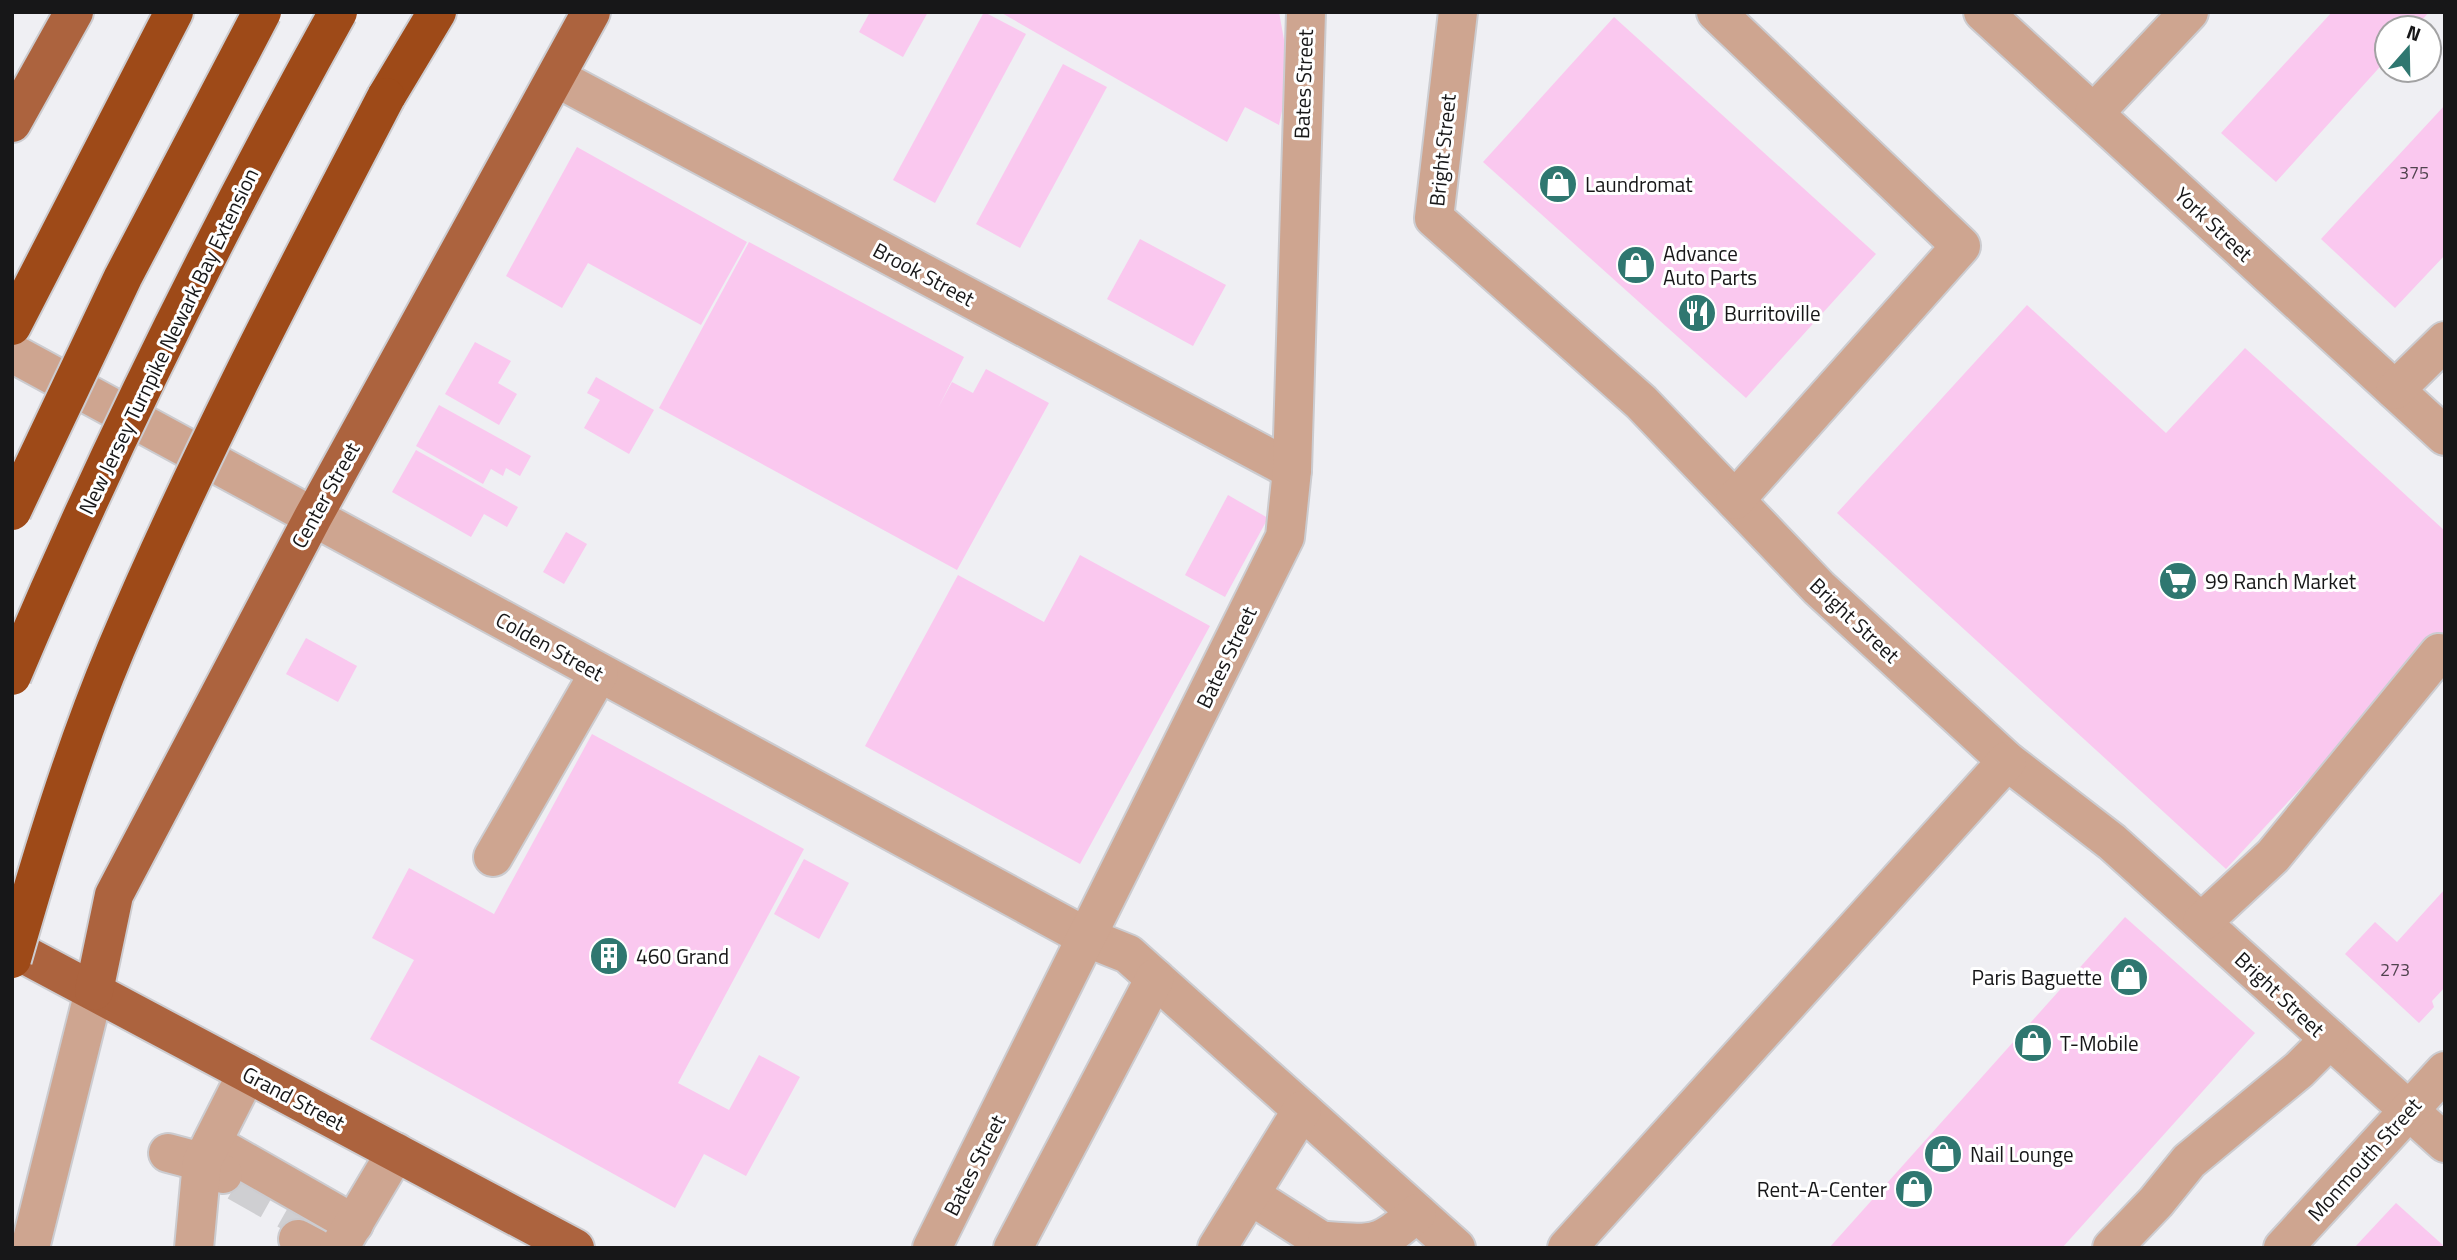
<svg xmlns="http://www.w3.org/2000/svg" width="2457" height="1260" viewBox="0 0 2457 1260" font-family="'Titillium Web',sans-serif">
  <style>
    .building { fill: #fac8ef }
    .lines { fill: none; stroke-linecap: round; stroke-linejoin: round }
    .minor-tunnel { stroke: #cfcfd2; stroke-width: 38; stroke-dasharray: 38 19; stroke-linecap: butt }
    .minor-casing { stroke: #ccccd0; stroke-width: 42 }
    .major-casing { stroke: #ccccd0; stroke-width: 42 }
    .highway-casing { stroke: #ccccd0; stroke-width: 42 }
    .minor { stroke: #cea590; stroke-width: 38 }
    .major { stroke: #ac633e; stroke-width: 38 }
    .highway { stroke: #9e4a18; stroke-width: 38 }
    .highway-bridge-casing { stroke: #ccccd0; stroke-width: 42; stroke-linecap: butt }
    .highway-bridge { stroke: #9e4a18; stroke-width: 38 }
    .labels { text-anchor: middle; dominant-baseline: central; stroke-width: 6; stroke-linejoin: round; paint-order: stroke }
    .number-label { font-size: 18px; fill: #50434e }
    .street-label { font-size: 21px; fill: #171718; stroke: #fff }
    .poi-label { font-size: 21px; fill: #171718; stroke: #fff; text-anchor: start }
  </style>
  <rect width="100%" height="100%" fill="#efeff3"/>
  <g class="building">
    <polygon points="870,12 928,12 903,57 859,32"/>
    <polygon points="984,12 1026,34 935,203 893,180"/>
    <polygon points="1000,12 1279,12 1290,73 1279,125 1245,107 1227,142"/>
    <polygon points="2332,12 2429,12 2415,28 2387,28 2387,59 2276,182 2221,133"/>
    <polygon points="1614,17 1876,254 1746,398 1483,162"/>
    <polygon points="1063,64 1107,87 1020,248 976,224"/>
    <polygon points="2445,105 2445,255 2395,308 2321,239"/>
    <polygon points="577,147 747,242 701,325 588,263 562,308 506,276"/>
    <polygon points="1140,239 1226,285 1193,346 1107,299"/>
    <polygon points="749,242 964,357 938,408 952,382 973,393 986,369 1049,403 957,570 659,408"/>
    <polygon points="2027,305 2166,433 2245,348 2445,531 2445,632 2226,869 1837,513"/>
    <polygon points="475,342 511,361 498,383 517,394 499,425 445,394"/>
    <polygon points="596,377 654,410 629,454 584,428 600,400 587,393"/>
    <polygon points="439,405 531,456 520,476 506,468 503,476 491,469 483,484 416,446"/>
    <polygon points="416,450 518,507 507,527 484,514 471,537 392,492"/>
    <polygon points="1228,495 1268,518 1225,597 1185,575"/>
    <polygon points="566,532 587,544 564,584 543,572"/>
    <polygon points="1080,555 1210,626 1080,864 865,746 958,575 1044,622"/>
    <polygon points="306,638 357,666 338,702 286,674"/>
    <polygon points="592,734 804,849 678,1083 729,1110 759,1055 800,1077 746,1176 704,1154 675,1208 370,1039 414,960 372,938 409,868 494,914"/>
    <polygon points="804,859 849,883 819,939 774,914"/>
    <polygon points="2445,889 2445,987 2432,1001 2434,1007 2419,1023 2345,954 2375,922 2397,942"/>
    <polygon points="2125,917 2255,1033 2062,1248 1829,1248"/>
    <polygon points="2396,1203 2445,1247 2445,1248 2354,1248"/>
  </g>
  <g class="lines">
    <polyline class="minor-tunnel" points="237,1182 308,1222"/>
    <defs>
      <g id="minor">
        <polyline points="1458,12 1434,218 1641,402 1819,588 2007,761 2112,842 2445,1143"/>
        <polyline points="1716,12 1961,246 1735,500"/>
        <polyline points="1983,12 2445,436"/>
        <polyline points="557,78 1292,470"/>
        <polyline points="2094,113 2189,12"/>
        <polyline points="12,353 1088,938 1128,954 1456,1248"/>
        <polyline points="2395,390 2445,341"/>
        <polyline points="493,857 599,673"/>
        <polyline points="2202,922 2273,856 2439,653"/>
        <polyline points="212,1143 354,1224"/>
        <polyline points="168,1153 202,1162 223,1174"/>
        <polyline points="1250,1195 1333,1248"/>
        <polyline points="298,1239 315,1248"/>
        <path d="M1327,1241C1377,1245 1379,1245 1417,1213"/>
        <polyline points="30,1248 94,991"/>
        <polyline points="194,1248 202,1162 247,1073"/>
        <polyline points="339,1248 396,1152"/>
        <polyline points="932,1248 1285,537 1292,470 1306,12"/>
        <polyline points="1013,1248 1155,978"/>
        <polyline points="1217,1248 1302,1110"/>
        <polyline points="1567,1248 2007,761"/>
        <polyline points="2112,1248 2156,1202 2189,1161 2299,1070 2330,1039"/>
        <polyline points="2283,1248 2445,1071"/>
      </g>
      <g id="major">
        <polyline points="12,123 74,12"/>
        <polyline points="12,948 575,1248"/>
        <polyline points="94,991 114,895 313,517 591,12"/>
      </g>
      <g id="highway">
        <polyline points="386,97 437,12"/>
        <polyline points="12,326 174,12"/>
      </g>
    </defs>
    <use href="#minor" class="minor-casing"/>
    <use href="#major" class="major-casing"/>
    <use href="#highway" class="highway-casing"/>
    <use href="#minor" class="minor"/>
    <use href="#major" class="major"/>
    <use href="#highway" class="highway"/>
    <defs>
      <g id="highway-bridge">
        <polyline points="12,511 123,277 262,12"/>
        <path d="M12,676C108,448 218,228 338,12"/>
        <path d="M12,959C42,854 74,749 116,649C196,460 291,279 386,97"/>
      </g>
    </defs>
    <use href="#highway-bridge" class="highway-bridge-casing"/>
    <use href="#highway-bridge" class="highway-bridge"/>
  </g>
  <defs>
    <symbol id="shop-disc" viewBox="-11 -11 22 22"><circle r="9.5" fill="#2f7770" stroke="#fff"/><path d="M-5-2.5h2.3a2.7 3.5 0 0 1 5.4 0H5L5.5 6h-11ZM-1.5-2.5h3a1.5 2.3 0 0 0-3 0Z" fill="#fff"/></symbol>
    <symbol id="restaurant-disc" viewBox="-11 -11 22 22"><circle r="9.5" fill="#2f7770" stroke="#fff"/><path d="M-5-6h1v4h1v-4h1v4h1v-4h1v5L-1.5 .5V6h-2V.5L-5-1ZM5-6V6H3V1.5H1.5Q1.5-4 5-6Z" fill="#fff"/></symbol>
    <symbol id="supermarket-disc" viewBox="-11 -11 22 22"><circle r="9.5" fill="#2f7770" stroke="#fff"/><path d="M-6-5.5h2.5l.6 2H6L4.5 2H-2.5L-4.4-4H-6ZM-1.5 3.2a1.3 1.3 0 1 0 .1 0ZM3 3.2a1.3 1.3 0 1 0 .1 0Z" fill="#fff"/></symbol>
    <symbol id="building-disc" viewBox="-11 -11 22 22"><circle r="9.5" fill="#2f7770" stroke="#fff"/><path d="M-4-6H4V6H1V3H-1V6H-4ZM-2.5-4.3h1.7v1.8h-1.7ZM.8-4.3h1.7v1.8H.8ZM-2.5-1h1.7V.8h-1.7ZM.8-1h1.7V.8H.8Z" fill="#fff"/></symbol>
  </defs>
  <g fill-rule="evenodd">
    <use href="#shop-disc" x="1536" y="162" width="44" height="44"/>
    <use href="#shop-disc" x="1614" y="243" width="44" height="44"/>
    <use href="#restaurant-disc" x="1675" y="291" width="44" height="44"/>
    <use href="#supermarket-disc" x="2156" y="559" width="44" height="44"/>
    <use href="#building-disc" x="587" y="934" width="44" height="44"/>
    <use href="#shop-disc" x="2107" y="955" width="44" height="44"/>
    <use href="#shop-disc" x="2011" y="1021" width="44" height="44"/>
    <use href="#shop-disc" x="1921" y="1132" width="44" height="44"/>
    <use href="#shop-disc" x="1892" y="1167" width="44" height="44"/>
  </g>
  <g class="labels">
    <g class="number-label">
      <text x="2414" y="172">375</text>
      <text x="2395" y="969">273</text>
    </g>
    <g class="street-label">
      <text transform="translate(1303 84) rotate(-88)">Bates Street</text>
      <text transform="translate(1442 150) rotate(-84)">Bright Street</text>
      <text transform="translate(2214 224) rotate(43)">York Street</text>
      <text transform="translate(924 274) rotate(28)">Brook Street</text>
      <text transform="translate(168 341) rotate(-64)">New Jersey Turnpike Newark Bay Extension</text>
      <text transform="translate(325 495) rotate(-61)">Center Street</text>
      <text transform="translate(1855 620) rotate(43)">Bright Street</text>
      <text transform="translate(550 646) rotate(29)">Colden Street</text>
      <text transform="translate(1226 657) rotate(-64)">Bates Street</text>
      <text transform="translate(2280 994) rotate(43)">Bright Street</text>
      <text transform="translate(294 1098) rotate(28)">Grand Street</text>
      <text transform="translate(2364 1159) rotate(-48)">Monmouth Street</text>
      <text transform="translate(974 1165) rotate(-63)">Bates Street</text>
    </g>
    <g class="poi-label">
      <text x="1585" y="184">Laundromat</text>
      <text x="1663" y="253">Advance<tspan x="1663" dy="24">Auto Parts</tspan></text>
      <text x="1724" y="313">Burritoville</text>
      <text x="2205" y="581">99 Ranch Market</text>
      <text x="636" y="956">460 Grand</text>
      <text x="2102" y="977" text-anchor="end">Paris Baguette</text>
      <text x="2060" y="1043">T-Mobile</text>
      <text x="1970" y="1154">Nail Lounge</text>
      <text x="1887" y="1189" text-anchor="end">Rent-A-Center</text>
    </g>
  </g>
  <rect width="2457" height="1260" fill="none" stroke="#171718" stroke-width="28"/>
  <g transform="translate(2408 49) rotate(20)"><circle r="33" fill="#ffffff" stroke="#a2a2a3" stroke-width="2"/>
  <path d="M0-5L12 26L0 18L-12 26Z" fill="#2f7770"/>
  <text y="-10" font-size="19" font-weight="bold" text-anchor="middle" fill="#171718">N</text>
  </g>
</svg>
